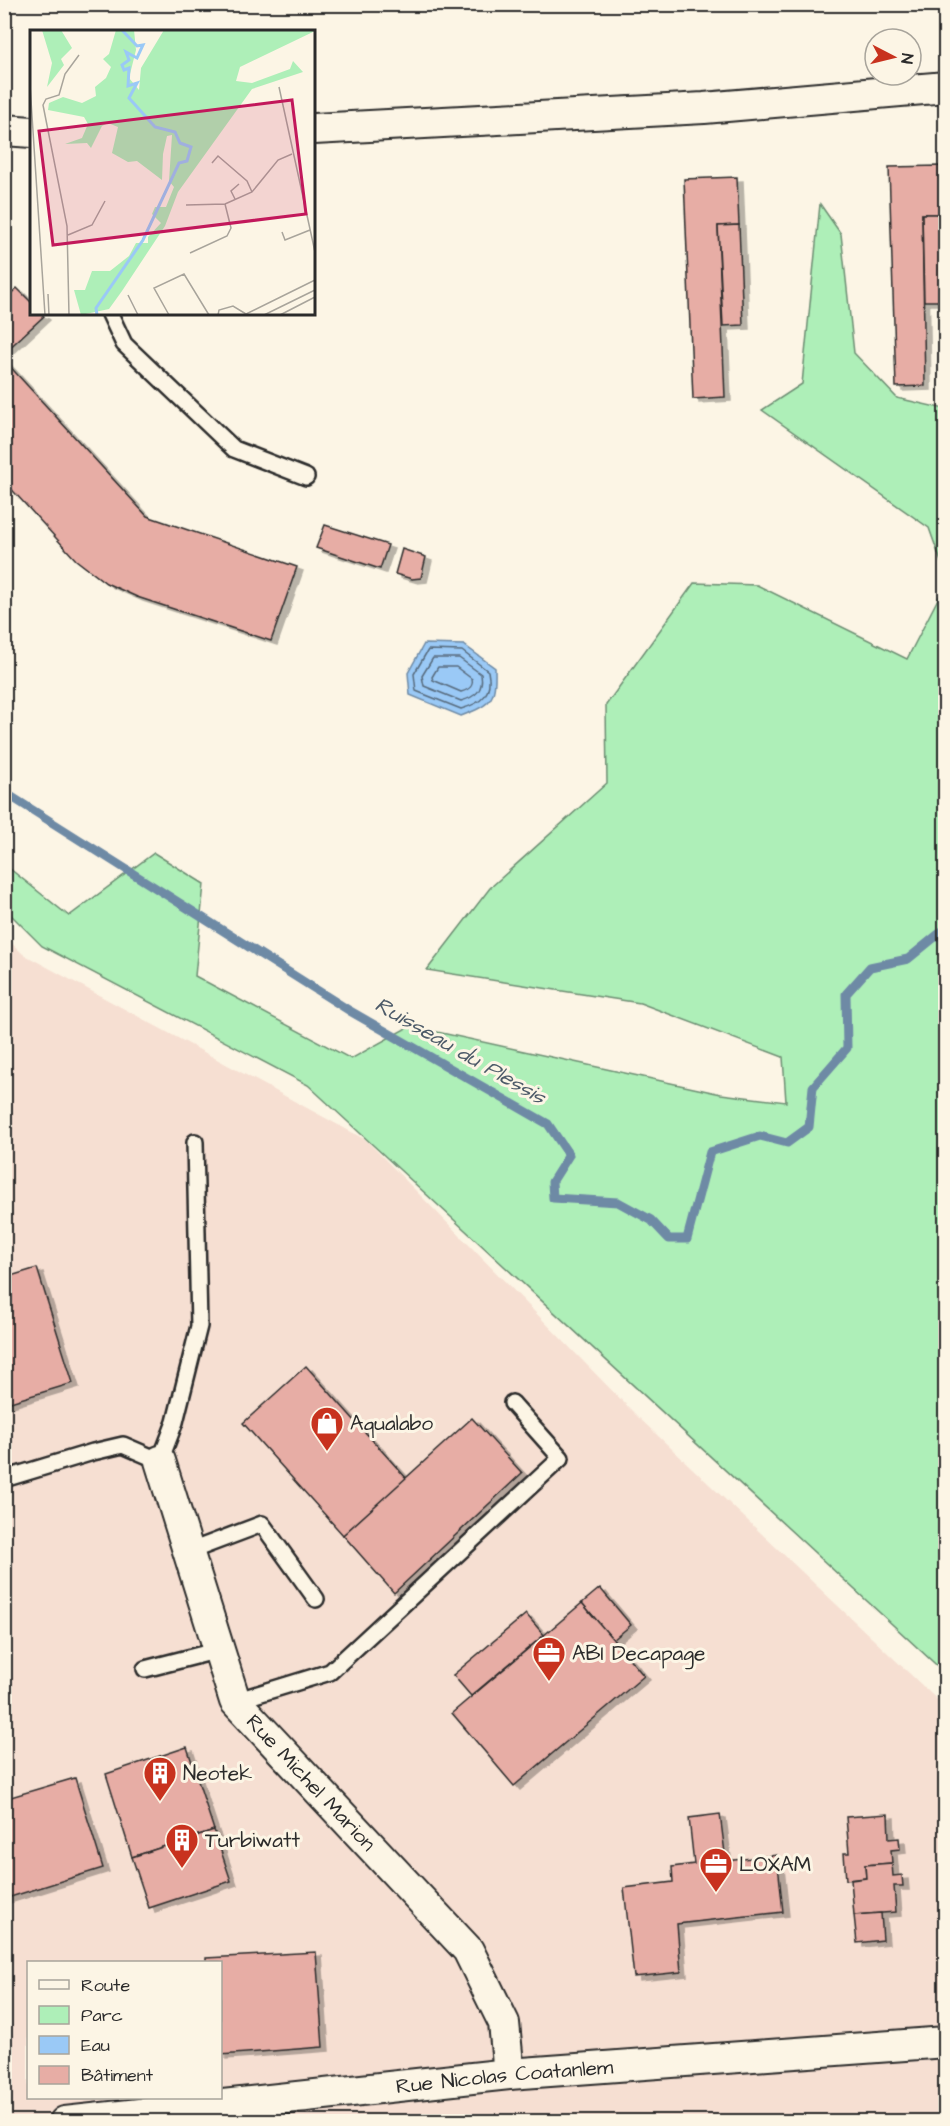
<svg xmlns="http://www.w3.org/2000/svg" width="950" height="2126" viewBox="0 0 950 2126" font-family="'Architects Daughter',sans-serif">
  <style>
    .built { fill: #f6dfd2; fill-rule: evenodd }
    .green { fill: #aeefb8; stroke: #6c8d72; stroke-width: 1.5 }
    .water { fill: #9ac9f6; stroke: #6e8aa5; stroke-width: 1.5 }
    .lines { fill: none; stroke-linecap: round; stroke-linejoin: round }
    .shore { stroke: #576a7c; stroke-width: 1.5 }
    .stream { stroke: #6e8aa5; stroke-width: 9 }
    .building { fill: #e7ada5; stroke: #2b2b2b; stroke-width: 1.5; filter: url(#shadow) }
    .lane-casing { stroke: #2b2b2b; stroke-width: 20 }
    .street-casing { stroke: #2b2b2b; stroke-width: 34 }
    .lane { stroke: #fcf5e5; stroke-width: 15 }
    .street { stroke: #fcf5e5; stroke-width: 30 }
    .labels { text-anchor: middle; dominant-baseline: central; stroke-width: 6; stroke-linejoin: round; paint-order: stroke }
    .poi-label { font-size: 21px; fill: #2b2b2b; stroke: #fcf5e5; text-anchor: start }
    .street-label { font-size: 21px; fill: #2b2b2b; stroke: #fcf5e5 }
    .water-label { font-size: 22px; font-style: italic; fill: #4c5a68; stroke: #fcf5e5 }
    .inset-river { fill: none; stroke: #9ac9f6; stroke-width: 3 }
    .inset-road { fill: none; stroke: #a8a49b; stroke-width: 1.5 }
    .view { fill: #c2185b; fill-opacity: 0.15; stroke: #c2185b; stroke-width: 3 }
    .inset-edge { fill: none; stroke: #2b2b2b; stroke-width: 3 }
  </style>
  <defs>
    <filter id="shadow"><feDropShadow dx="6" dy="4" stdDeviation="0" flood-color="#0004"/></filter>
  </defs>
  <rect width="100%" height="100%" fill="#fcf5e5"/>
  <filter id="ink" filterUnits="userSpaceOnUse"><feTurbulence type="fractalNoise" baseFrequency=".0167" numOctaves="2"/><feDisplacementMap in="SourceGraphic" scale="12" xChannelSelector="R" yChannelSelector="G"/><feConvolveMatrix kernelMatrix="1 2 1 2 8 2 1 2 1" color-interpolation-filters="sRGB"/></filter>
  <g filter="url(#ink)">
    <path class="built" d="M4,936L23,954L366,1140L637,1416L945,1707V2121H5ZM28,1962H220V2098H28Z"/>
    <g class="green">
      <polygon points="820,204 841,234 854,353 897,398 945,409 945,573 929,528 762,410 802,384"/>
      <polygon points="694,583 757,585 907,659 945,585 945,1673 308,1085 42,946 5,909 5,865 69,916 154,853 204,884 195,976 351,1059 410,1026 721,1094 786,1102 783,1057 640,1003 427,970 490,888 607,783 606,705"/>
    </g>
    <path class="water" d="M424,644L464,645L495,668C496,702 491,704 461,716L410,695L408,673Z"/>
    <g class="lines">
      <g class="shore">
        <path d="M428,650L462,651L488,671C493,694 482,703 461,709L416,691L414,674Z"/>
        <path d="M433,658H459L481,674C484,691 475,697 461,701L424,686L422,676Z"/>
        <path d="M438,667H456L472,679C474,687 468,690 461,692L433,680L432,677Z"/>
      </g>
      <polyline class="stream" points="4,792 350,1011 548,1124 569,1155 552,1182 553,1198 618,1202 651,1220 669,1239 687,1239 710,1152 760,1136 787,1143 809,1127 813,1087 847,1048 846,994 870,967 908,959 946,928"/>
    </g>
    <g class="building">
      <polygon points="940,166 941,214 922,214 925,386 896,387 889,167"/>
      <polygon points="737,177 739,225 718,226 725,397 693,399 684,179"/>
      <polygon points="922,214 941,214 943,301 924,301"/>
      <polygon points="739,225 743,325 723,326 718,226"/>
      <polygon points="17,288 32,303 32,314 41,314 44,316 4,353 4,300"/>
      <polygon points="4,360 147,516 297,567 271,641 137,597 106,583 76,560 4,481"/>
      <polygon points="325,525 388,545 380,569 316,548"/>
      <polygon points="402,549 426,557 421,578 412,579 395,574"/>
      <polygon points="37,1268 73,1383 4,1404 4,1278"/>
      <polygon points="306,1366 407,1479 343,1535 243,1423"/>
      <polygon points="472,1418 522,1473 394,1593 343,1535"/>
      <polygon points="600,1588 631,1625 613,1640 582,1603"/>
      <polygon points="582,1603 644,1676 514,1786 452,1713"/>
      <polygon points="526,1614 544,1635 471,1696 453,1675"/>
      <polygon points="187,1747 214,1830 132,1857 106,1774"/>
      <polygon points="75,1778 103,1868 4,1899 4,1799"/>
      <polygon points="720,1814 726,1861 777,1855 783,1912 677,1924 681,1972 634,1977 624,1888 673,1882 672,1867 694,1864 689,1818"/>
      <polygon points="888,1814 889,1839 899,1838 900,1849 891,1850 892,1863 865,1865 866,1878 846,1880 844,1853 849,1853 846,1817"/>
      <polygon points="214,1830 231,1881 149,1908 132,1857"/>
      <polygon points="892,1863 893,1876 902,1875 903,1886 894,1886 896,1912 854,1915 851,1880 866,1878 865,1865"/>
      <polygon points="881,1913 883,1940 857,1943 854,1915"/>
      <polygon points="316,1952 323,2047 220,2055 220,1962 206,1962 206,1958"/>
    </g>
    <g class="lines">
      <defs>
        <g id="lane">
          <polyline points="110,314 124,344 234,449 306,477"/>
          <polyline points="4,1479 93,1452 123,1445 160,1461 175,1422 199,1326 195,1142"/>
          <polyline points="188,1552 262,1524 316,1599"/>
          <polyline points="145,1669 219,1650"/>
          <polyline points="235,1701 330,1672 561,1458 512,1403"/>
        </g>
        <g id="street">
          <polyline points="314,129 704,108 946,87"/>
          <polyline points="4,130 32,132"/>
          <path id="s1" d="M160,1461L235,1701L468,1950L504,2023L509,2074"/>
          <path id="s2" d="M65,2122L509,2074L946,2042"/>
        </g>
      </defs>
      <use href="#lane" class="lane-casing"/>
      <use href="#street" class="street-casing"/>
      <use href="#lane" class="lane"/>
      <use href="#street" class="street"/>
    </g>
  </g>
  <defs>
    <symbol id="shop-pin" viewBox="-11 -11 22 30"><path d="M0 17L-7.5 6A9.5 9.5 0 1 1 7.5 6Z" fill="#c8321e" stroke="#fcf5e5"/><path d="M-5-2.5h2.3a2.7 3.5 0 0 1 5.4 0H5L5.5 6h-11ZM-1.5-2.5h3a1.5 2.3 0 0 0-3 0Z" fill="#fff"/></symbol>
    <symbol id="office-pin" viewBox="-11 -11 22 30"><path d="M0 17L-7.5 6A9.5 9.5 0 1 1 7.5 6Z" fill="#c8321e" stroke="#fcf5e5"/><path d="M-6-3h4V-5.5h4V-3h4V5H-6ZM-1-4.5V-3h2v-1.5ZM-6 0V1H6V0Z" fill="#fff"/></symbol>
    <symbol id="building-pin" viewBox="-11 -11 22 30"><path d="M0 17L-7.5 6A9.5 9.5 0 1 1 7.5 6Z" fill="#c8321e" stroke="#fcf5e5"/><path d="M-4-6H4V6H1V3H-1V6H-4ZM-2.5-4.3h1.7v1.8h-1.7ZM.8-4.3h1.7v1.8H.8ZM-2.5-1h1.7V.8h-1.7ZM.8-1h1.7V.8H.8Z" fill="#fff"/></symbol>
  </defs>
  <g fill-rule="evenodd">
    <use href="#shop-pin" x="308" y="1404" width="38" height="52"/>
    <use href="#office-pin" x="530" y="1634" width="38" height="52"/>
    <use href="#building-pin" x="141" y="1754" width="38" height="52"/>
    <use href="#building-pin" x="163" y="1821" width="38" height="52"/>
    <use href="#office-pin" x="697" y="1845" width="38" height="52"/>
  </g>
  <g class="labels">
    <g class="poi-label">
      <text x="350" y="1423">Aqualabo</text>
      <text x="572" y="1653">ABI Decapage</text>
      <text x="183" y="1773">Neotek</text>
      <text x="205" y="1840">Turbiwatt</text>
      <text x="739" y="1864">LOXAM</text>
    </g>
    <g class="street-label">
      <text stroke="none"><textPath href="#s1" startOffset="363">Rue Michel Marion</textPath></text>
      <text stroke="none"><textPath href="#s2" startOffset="442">Rue Nicolas Coatanlem</textPath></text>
    </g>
    <g class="water-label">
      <text transform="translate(460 1051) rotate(30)">Ruisseau du Plessis</text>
    </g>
  </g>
  <g transform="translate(30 30)">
    <rect width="285" height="285" fill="#fcf5e5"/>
    <path d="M12,0H31L42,18L31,29L34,35L17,57L22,33ZM86,0H104L106,20L99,48L109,60L111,38L134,0L285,1L210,37L206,51L222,53L260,39L263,31L273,42L222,59L148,162L135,196L92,261L79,279L51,285L44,260H55L62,241H80L99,226L106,213H118V207L131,193L122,184L125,177H136L144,157L139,151L142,105L137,106L133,124L132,150L107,131L98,132L82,123L88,97L78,93L72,96L61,118L57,113L35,114L52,108L58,94L54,87L18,80L19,73L33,67L52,73L66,66L65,57L76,48L81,37L73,29L79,24Z" fill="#aeefb8"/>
    <path class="inset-river" d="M67,285L66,278L113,210L149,133L157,131L161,117L150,113L145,102L125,97L99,68L107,53L98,56L99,38L94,40L92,35L99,30L96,22L107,28L113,15L107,16L92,0"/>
    <path class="inset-road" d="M0,55L15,285M249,57L285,222M182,133L188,126L217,151L222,162M205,169L201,161L209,154M195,174L222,162L248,130L262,124M156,175L195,174M252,202L255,210L280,200M38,205L62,195L75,171M160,223L197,206L201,198L195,174M18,264L19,285M98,265L108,285M39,285L37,196L13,75L16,69L29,65L35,44L49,25M139,285L124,258L154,244L179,285M188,285L189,280L203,276L216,284M214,285L285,250M234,285L285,260M250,285L285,267"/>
    <path class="view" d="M262,70L276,184L23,215L9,101Z"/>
    <rect width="285" height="285" class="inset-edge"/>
  </g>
  <rect width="950" height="2126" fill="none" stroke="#fcf5e5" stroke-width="24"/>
  <rect x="12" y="12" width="926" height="2102" fill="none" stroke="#2b2b2b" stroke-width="2" filter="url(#ink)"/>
  <rect x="27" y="1961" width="195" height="138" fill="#fcf5e5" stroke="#a8a49b" stroke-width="1.5"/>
  <rect x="39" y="1980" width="30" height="9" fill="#fcf5e5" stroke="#a8a49b" stroke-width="1.5"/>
  <text x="81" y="1991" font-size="18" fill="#2b2b2b">Route</text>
  <rect x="39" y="2006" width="30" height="18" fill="#aeefb8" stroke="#a8a49b" stroke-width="1.5"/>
  <text x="81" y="2021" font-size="18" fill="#2b2b2b">Parc</text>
  <rect x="39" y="2036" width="30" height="18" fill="#9ac9f6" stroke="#a8a49b" stroke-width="1.5"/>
  <text x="81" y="2051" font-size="18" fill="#2b2b2b">Eau</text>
  <rect x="39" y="2066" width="30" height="18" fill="#e7ada5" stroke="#a8a49b" stroke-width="1.5"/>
  <text x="81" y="2081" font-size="18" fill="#2b2b2b">Bâtiment</text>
  <g transform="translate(893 57) rotate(97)"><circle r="28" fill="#fcf5e5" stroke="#a8a49b" stroke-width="1.5"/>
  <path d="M0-4.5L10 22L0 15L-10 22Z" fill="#c8321e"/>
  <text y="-9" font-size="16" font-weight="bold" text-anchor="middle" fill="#2b2b2b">N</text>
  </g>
</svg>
